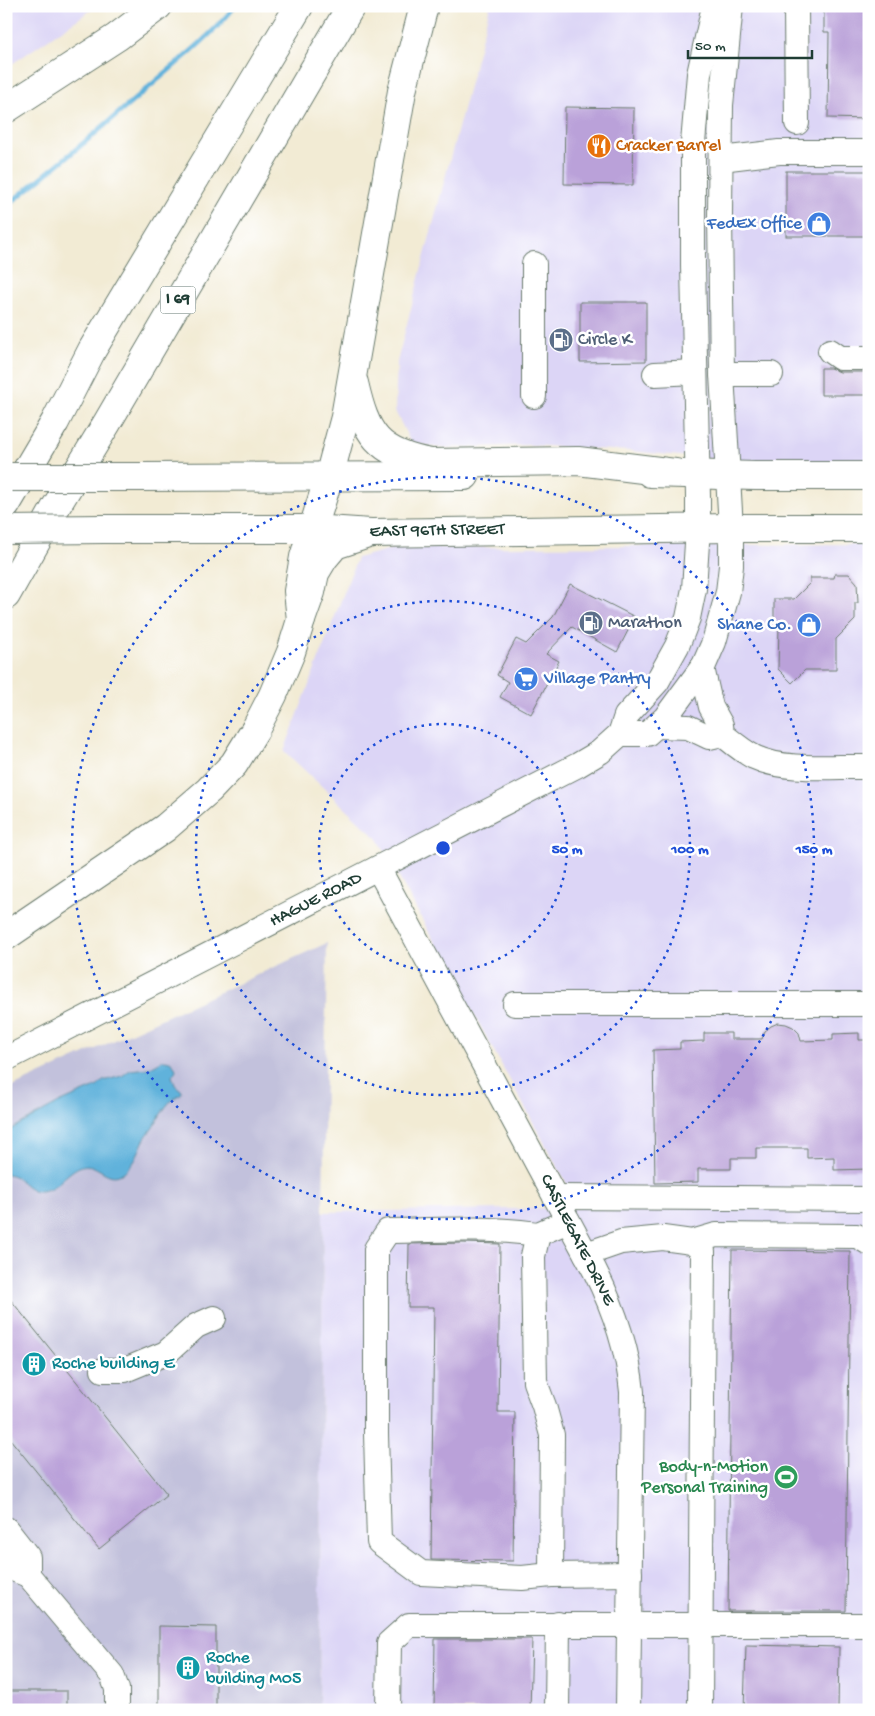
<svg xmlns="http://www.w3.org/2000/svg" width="875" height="1716" viewBox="0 0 875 1716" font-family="'Gochi Hand',sans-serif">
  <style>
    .built { fill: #dcd5f6 }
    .industrial { fill: #c2c1dc }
    .water { fill: #60b2db; stroke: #407888 }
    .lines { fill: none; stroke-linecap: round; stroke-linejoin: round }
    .stream { stroke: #60b2db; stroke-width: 5 }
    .building { fill: #baa1d9 }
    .minor-casing { stroke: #697a6c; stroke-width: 26 }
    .major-casing { stroke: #697a6c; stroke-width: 30 }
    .highway-casing { stroke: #697a6c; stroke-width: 30 }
    .minor { stroke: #fff; stroke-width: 24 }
    .major { stroke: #fff; stroke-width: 28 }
    .highway { stroke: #fff; stroke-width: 28 }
    .major-bridge-casing { stroke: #697a6c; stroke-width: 30; stroke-linecap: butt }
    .major-bridge { stroke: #fff; stroke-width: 28 }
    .ring { fill: none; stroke: #1d4ed8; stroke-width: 2.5; stroke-dasharray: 2.5 5 }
    .labels { text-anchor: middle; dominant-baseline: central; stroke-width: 5; stroke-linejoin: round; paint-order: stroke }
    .shield { fill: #fff; stroke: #627771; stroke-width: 1 }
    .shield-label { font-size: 16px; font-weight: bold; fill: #1f3d34 }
    .food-label { font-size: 18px; fill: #c56008; stroke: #fff; text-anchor: start }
    .shop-label { font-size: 18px; fill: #366cbe; stroke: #fff; text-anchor: end }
    .service-label { font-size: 18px; fill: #4e5e75; stroke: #fff; text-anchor: start }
    .street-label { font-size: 18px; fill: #1f3d34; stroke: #fff }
    .culture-label { font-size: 18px; fill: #0d838f; stroke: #fff; text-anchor: start }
    .leisure-label { font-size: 18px; fill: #27864d; stroke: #fff; text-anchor: end }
    .centre { fill: #1d4ed8; stroke: #fff; stroke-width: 2.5 }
    .ring-label { font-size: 15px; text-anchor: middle; font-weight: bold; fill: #1d4ed8; stroke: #fff; stroke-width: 5; stroke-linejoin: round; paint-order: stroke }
  </style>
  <rect width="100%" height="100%" fill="#fff"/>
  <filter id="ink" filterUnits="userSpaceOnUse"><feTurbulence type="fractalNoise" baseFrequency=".02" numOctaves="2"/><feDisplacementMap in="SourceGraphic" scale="10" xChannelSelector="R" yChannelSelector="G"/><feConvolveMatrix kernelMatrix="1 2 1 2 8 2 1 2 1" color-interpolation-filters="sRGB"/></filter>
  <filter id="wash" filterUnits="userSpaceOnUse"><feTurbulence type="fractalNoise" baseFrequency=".0096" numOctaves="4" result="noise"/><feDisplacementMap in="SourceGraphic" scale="20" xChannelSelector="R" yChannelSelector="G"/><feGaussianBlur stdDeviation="1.12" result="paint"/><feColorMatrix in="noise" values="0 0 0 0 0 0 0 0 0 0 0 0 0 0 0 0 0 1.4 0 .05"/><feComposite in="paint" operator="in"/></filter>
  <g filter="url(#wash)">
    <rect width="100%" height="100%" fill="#f2ebd4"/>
    <g class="built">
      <polygon points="6,6 97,6 6,68"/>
      <polygon points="490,6 869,6 869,463 740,462 630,451 528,445 441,448 411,443 395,411 397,362"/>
      <polygon points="869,544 869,1710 319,1710 323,1212 580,1208 378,839 284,751 357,558 395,548"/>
    </g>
    <polygon class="industrial" points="327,943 323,1212 319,1710 6,1710 6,1090"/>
    <path class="water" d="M163,1060C171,1060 174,1063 176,1070L172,1076L175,1085L182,1091L181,1094C169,1099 162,1112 155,1124C152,1130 147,1134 144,1140C138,1153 134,1166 121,1174C107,1182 96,1161 82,1166C66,1171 57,1191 39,1191C25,1191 20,1174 6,1174V1132L59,1103L98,1086L103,1081L122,1076L130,1070L149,1068Z"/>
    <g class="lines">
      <path class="stream" d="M6,206C55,168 102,128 149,87C178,62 212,36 235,6"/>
    </g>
    <g id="blocks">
      <g class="building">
        <polygon points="824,6 869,6 869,119 828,118 829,32 824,32"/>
        <polygon points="565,107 634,108 633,185 564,184"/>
        <rect x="786" y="171" width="83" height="65"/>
        <polygon points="580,302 646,302 646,361 580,362"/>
        <polygon points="821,368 830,368 840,372 869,372 869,395 821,395"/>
        <polygon points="835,574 849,574 857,583 858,603 855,603 855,620 836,639 836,670 805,670 792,683 778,669 779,625 774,620 774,599 794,599 810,583 810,578 834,578"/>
        <polygon points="570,584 635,617 617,652 572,627 546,654 559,661 531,714 500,697 508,682 497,675 516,639 526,644 553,617"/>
        <polygon points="778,1023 786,1024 793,1027 799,1033 801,1041 833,1040 833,1034 859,1033 859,1040 869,1040 869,1169 834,1170 834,1157 807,1158 807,1148 756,1148 756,1158 731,1158 731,1169 698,1169 698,1182 655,1183 653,1050 680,1049 680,1042 704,1041 704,1033 731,1033 731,1039 762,1039 765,1031 771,1026"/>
        <polygon points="463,1243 500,1244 498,1412 515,1412 513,1561 431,1560 434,1307 408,1307 409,1244"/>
        <polygon points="732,1250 850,1251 846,1611 728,1611"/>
        <polygon points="6,1294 167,1494 99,1549 6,1434"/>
        <polygon points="159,1626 216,1627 216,1710 159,1710"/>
        <polygon points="435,1639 532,1639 530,1710 434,1710"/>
        <polygon points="746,1645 839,1647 838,1710 744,1710"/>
        <rect x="6" y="1691" width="61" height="19"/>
      </g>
    </g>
  </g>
  <g filter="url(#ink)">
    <use href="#blocks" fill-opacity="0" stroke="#697a6c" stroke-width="1"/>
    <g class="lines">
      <defs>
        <g id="minor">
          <polyline points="796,6 797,123"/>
          <polyline points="721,159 779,152 869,152"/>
          <polyline points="534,264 534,396"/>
          <polyline points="830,351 840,358 869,358"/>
          <polyline points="655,374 695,372"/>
          <polyline points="722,374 771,374"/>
          <path d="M702,668L711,707L721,725L722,734C732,742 742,751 754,757C786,772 833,766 869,767"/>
          <polyline points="657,726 688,727 709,737 722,734"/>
          <polyline points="620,734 647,734 665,718 704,665 714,642 728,592 731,566 731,528 722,374 720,215 721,105 731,6"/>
          <path d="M378,868L595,1271C614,1309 628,1349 632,1392L628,1710"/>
          <polyline points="515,1004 869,1004"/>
          <polyline points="6,1059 578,765 600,752 620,734 626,716 657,682 677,646 683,631 688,618 694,589 698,528 698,497 693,265 693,143 699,74 714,6"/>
          <polyline points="555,1197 869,1199"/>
          <path d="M538,1234C489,1227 438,1230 388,1231L376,1249V1434L379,1542L421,1573L522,1578L551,1575L552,1435L544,1406L535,1382L533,1256L538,1234L568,1221"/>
          <polyline points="692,1242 716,1235 857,1236 869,1243"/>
          <polyline points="586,1254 621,1242 663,1238 692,1242 703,1251 700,1710"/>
          <polyline points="103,1370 125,1370 166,1353 196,1326 214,1318"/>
          <polyline points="6,1529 28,1557 28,1575"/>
          <polyline points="6,1561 13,1569 28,1575 112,1675 117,1689 117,1710"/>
          <polyline points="551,1575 630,1574"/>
          <polyline points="388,1710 389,1643 409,1625 869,1625"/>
          <polyline points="557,1710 558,1624"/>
        </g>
        <g id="major">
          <polyline points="650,473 755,476 869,476"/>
          <polyline points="135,477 465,476"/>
          <polyline points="104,529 312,529 371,533 731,528 869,528"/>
        </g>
        <g id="highway">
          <polyline points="6,109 117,37 158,6"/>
          <path d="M354,383C366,435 377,453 431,463L578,461L675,473"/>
          <polyline points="6,505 55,422 92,350 299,6"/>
          <polyline points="6,595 57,505 107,423 351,6"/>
          <polyline points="301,620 298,591 304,557 329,477 345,417 402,91 424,6"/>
          <polyline points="6,936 165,828 209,790 234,764 255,730 273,695 291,652 301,620 311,592 315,573 324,558 335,545 371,533"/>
        </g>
      </defs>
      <use href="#minor" class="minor-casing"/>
      <use href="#major" class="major-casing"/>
      <use href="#highway" class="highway-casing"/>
      <use href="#minor" class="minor"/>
      <use href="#major" class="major"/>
      <use href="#highway" class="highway"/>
      <defs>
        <g id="major-bridge">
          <polyline points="6,477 135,477"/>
          <polyline points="6,530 104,529"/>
        </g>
      </defs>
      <use href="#major-bridge" class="major-bridge-casing"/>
      <use href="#major-bridge" class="major-bridge"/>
    </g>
  </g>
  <g class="ring">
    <circle cx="443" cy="848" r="124"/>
    <circle cx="443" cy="848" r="247"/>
    <circle cx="443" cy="848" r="371"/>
  </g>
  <defs>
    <symbol id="restaurant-disc" viewBox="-11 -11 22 22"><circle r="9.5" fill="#e8710a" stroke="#fff"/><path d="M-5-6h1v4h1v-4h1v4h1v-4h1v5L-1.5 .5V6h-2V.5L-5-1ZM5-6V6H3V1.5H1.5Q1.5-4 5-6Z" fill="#fff"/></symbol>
    <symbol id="shop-disc" viewBox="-11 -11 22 22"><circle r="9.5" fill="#3f7fe0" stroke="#fff"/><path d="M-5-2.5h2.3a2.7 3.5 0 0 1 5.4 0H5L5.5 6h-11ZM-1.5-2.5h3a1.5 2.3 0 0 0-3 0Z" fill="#fff"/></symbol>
    <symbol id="fuel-disc" viewBox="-11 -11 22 22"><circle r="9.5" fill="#5c6f8a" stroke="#fff"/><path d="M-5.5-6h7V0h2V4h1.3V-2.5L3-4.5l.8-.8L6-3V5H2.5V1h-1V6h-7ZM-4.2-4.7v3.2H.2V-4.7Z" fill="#fff"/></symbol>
    <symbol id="supermarket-disc" viewBox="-11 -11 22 22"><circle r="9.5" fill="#3f7fe0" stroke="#fff"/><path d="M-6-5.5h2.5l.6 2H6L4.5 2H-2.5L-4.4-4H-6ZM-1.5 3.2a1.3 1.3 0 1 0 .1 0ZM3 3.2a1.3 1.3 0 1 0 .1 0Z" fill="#fff"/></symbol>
    <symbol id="building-disc" viewBox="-11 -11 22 22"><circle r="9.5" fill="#0f9aa8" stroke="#fff"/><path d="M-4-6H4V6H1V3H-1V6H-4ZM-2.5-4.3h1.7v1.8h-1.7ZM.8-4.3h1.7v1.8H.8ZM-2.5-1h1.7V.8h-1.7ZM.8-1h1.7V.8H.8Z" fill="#fff"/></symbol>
    <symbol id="stadium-disc" viewBox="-11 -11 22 22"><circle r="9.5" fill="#2e9e5b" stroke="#fff"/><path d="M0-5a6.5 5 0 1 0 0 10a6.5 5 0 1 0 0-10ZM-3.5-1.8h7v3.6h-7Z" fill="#fff"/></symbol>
  </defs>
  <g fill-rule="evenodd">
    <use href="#restaurant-disc" x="585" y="132" width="28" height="28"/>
    <use href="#shop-disc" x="805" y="210" width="28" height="28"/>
    <use href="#fuel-disc" x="547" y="326" width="28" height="28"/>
    <use href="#fuel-disc" x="577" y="609" width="28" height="28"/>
    <use href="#shop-disc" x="795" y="611" width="28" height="28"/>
    <use href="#supermarket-disc" x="512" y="665" width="28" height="28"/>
    <use href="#building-disc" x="20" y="1350" width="28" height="28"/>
    <use href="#stadium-disc" x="772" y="1463" width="28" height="28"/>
    <use href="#building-disc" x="174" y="1654" width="28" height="28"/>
  </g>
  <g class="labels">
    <rect class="shield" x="160.5" y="286.5" width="35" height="27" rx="4"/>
    <g class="shield-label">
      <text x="178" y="300">I 69</text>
    </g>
    <g class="food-label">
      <text x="616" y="146">Cracker Barrel</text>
    </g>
    <g class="shop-label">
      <text x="802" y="224">FedEx Office</text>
      <text x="792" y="625">Shane Co.</text>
      <text x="544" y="679" text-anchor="start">Village Pantry</text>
    </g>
    <g class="service-label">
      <text x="578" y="340">Circle K</text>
      <text x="608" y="623">Marathon</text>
    </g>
    <g class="street-label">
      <text transform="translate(437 531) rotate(-1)">EAST 96TH STREET</text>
      <text transform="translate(316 900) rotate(-27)">HAGUE ROAD</text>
      <text transform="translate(577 1240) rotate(63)">CASTLEGATE DRIVE</text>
    </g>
    <g class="culture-label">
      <text x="52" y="1364">Roche building E</text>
      <text x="206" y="1658">Roche<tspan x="206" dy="21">building M05</tspan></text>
    </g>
    <g class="leisure-label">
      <text x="768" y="1467">Body-n-Motion<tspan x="768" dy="21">Personal Training</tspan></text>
    </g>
  </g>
  <circle cx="443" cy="848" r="8" class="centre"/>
  <g class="ring-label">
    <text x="567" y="853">50 m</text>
    <text x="690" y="853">100 m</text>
    <text x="814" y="853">150 m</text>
  </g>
  <rect width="875" height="1716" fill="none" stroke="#fff" stroke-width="25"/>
  <path d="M688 50v8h124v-8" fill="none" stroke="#1f3d34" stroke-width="2.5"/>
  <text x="695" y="50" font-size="15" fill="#1f3d34" stroke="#ffffff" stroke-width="4" paint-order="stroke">50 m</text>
</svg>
